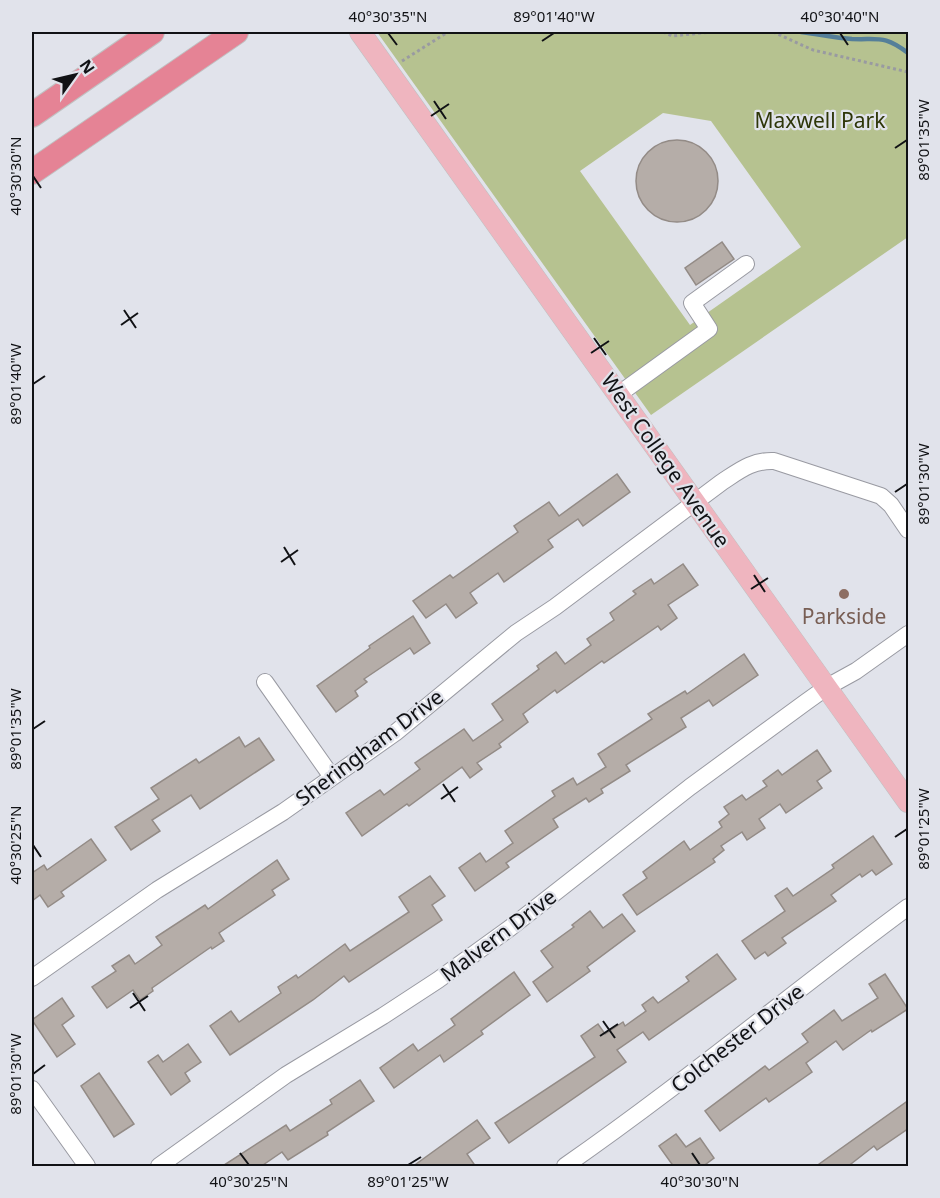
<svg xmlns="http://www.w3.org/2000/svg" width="940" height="1198" viewBox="0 0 940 1198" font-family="'Noto Sans',sans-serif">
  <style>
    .green { fill: #b6c290; fill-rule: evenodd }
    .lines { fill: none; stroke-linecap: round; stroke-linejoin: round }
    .stream { stroke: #557f99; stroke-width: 4.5 }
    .building { fill: #b5ada8; stroke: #938b86; stroke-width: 1.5 }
    .minor-casing { stroke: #999aa2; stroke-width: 18 }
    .major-casing { stroke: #c1c1c2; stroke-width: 22 }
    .highway-casing { stroke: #c1c1c2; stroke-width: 26 }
    .path { stroke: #999aa1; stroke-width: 3; stroke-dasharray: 3 3; stroke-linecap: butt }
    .minor { stroke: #fff; stroke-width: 16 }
    .major { stroke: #efb5bf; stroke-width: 21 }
    .highway { stroke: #e58395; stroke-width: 24 }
    .ticks { fill: none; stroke: #111215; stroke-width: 2 }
    .education-dot { fill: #8d6e63; stroke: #e1e3eb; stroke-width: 2 }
    .labels { text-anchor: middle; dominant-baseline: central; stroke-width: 4.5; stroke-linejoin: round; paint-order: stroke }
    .park-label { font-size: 21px; fill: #2e3608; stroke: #e1e3eb }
    .street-label { font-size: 21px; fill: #111215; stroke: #e1e3eb }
    .education-label { font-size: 21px; fill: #785e54; stroke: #e1e3eb }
    .neatline { fill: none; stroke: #111215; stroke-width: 2 }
    .ticks-label { font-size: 15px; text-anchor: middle; fill: #111215 }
  </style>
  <rect width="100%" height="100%" fill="#e1e3eb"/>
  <path class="green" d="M377,32H908V237L651,415ZM663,113L711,121L801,247L690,325L580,171Z"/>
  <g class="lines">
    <path class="stream" d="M801,32C818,34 835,38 852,39C880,40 884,35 908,53"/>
  </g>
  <g class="building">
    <circle cx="677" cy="181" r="41"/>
    <polygon points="722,242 734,259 696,285 685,268"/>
    <polygon points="617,474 630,492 583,526 578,519 548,540 553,547 504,582 498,573 470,593 477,603 456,618 446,604 426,618 413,601 450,575 453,578 518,532 514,526 549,502 559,516"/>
    <polygon points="683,564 698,585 668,605 677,618 661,630 658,626 604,663 602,661 557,693 555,690 523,714 528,722 499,744 501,747 477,763 482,769 470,778 462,767 409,806 407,804 362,836 346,813 380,790 384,795 420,769 415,763 464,729 473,741 503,720 492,704 539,669 537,666 556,652 565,664 591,645 587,639 614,620 610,613 636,594 633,591 651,579 654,584"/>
    <polygon points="413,616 430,643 414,654 410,648 364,679 367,682 355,691 358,696 336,712 317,686 370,648 369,646"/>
    <polygon points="744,654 758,675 713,706 709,700 681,718 686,727 626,765 630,771 601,789 603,793 589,802 586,798 553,819 558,827 506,863 509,867 475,891 459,868 480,853 486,862 513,843 505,831 555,796 552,791 573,778 577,785 606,767 598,754 652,719 648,714 685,691 687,694"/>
    <polygon points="239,737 245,747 259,738 274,760 200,809 191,795 152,820 160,831 131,850 115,827 159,799 151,788 196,759 199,763"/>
    <polygon points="817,750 831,771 817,781 822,788 786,813 780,804 759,819 765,828 747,840 742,832 721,846 724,850 713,859 715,862 637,915 623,895 647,878 643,872 684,841 690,850 722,827 719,822 729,814 724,807 742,795 746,800 767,786 763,781 778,770 782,775"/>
    <polygon points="873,836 892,864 876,875 872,870 862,877 860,874 831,895 836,901 782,938 786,943 768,956 765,952 755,959 742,941 785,911 775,896 787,888 793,896 834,868 832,865"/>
    <polygon points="91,839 106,860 61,892 64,896 48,907 40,895 32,901 32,873 44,865 47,870"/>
    <polygon points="277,860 289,879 272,890 275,895 219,933 224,941 212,949 211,947 152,988 153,991 140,1000 133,990 107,1008 92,987 116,971 112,966 129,955 135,964 162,945 156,937 205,905 208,909"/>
    <polygon points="430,876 445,896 432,905 442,920 349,982 344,976 313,1000 230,1055 210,1026 231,1011 239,1022 281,993 278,987 296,975 298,978 345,944 350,951 409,912 399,897"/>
    <polygon points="590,911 603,928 622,914 635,931 587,967 590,971 547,1002 533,982 553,967 541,951 574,927 572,925"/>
    <polygon points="717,954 736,979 649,1040 643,1032 617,1050 626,1062 509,1143 495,1123 595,1057 581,1036 598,1024 605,1034 623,1022 625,1026 646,1011 642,1005 653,997 658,1003 689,981 686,977"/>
    <polygon points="514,972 530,995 481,1031 483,1034 444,1062 440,1055 394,1088 380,1068 413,1044 418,1051 455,1025 451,1019"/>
    <polygon points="885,974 908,1009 872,1032 871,1030 843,1050 836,1041 806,1063 812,1072 769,1102 766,1098 720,1131 705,1111 765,1066 769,1070 808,1042 802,1034 834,1010 842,1021 878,998 869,984"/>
    <polygon points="62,998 74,1016 62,1025 75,1044 57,1057 32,1020"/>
    <polygon points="188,1044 201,1062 185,1073 190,1081 171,1095 148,1062 158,1055 163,1062"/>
    <polygon points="99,1073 134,1124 114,1137 81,1086"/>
    <polygon points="360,1080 374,1101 327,1132 328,1135 288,1160 282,1152 260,1167 221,1167 286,1125 290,1131 332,1104 330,1100"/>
    <polygon points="909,1100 909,1128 877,1150 874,1146 847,1167 815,1167"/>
    <polygon points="477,1120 490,1138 467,1154 476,1167 412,1167"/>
    <polygon points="676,1134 686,1147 700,1138 714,1158 702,1167 674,1167 659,1146"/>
  </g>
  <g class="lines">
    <defs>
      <g id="minor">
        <polyline points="619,394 709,329 692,303 746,264"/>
        <polyline points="265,682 332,777"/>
        <path d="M32,978L157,890L283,812L395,733L516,633L555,607L722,482C739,471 752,460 774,461L881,496L891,505L908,530"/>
        <polyline points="32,1089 87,1166"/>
        <polyline points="159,1166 286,1075 383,1016 438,980 510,928 690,787 806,702 827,687 856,671 908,634"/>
        <path d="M565,1166C683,1084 793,992 908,907"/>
      </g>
      <polyline id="major" points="360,32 908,802"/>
      <g id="highway">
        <polyline points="32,115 152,32"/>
        <polyline points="32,172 236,32"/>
      </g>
    </defs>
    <use href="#minor" class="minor-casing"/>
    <use href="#major" class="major-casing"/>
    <use href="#highway" class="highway-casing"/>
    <g class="path">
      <polyline points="663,32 672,36 711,32"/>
      <polyline points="773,32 813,50 908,72"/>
      <polyline points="402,61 448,32"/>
    </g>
    <use href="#minor" class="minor"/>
    <use href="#major" class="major"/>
    <use href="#highway" class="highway"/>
  </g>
  <path class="ticks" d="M388,33L397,45M840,33L848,45M542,41L554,33M434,101L446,119M431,116L449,104M895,148L907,140M33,176L41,188M124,310L136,328M121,325L138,313M594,338L606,355M591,353L609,341M33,384L45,376M895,492L907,484M284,547L295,565M281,562L298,550M754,575L765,592M751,589L768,578M33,729L45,721M443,784L455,802M441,799L458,787M895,837L907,829M33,845L41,857M133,993L145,1011M130,1008L148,996M603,1021L615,1038M600,1036L618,1024M33,1074L45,1065M240,1153L249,1165M692,1153L700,1165M408,1165L421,1157"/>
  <circle class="education-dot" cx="844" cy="594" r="6"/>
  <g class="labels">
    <g class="park-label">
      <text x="820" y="120">Maxwell Park</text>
    </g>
    <g class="street-label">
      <text transform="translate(666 460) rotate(55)">West College Avenue</text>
      <text transform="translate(369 747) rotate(-37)">Sheringham Drive</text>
      <text transform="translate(498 935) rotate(-37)">Malvern Drive</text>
      <text transform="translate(737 1038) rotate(-38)">Colchester Drive</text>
    </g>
    <g class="education-label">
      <text x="844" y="616">Parkside</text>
    </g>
  </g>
  <rect width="940" height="1198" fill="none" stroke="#e1e3eb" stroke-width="66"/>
  <g transform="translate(75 75) rotate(56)" stroke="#e1e3eb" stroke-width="4.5" paint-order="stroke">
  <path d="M0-4.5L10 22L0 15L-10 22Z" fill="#111215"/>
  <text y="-9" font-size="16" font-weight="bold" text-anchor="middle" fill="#111215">N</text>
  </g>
  <rect x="33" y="33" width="874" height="1132" class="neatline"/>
  <g class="ticks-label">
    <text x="388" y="22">40°30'35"N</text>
    <text x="554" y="22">89°01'40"W</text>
    <text x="840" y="22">40°30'40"N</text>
    <text transform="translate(924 140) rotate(-90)" y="5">89°01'35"W</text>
    <text transform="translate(16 176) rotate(-90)" y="5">40°30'30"N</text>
    <text transform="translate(16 384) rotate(-90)" y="5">89°01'40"W</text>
    <text transform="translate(924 484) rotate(-90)" y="5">89°01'30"W</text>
    <text transform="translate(16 729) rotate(-90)" y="5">89°01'35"W</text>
    <text transform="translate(924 829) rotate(-90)" y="5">89°01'25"W</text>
    <text transform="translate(16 845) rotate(-90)" y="5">40°30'25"N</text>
    <text transform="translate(16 1074) rotate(-90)" y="5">89°01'30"W</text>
    <text x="249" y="1187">40°30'25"N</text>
    <text x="408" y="1187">89°01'25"W</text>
    <text x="700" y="1187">40°30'30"N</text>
  </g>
</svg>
